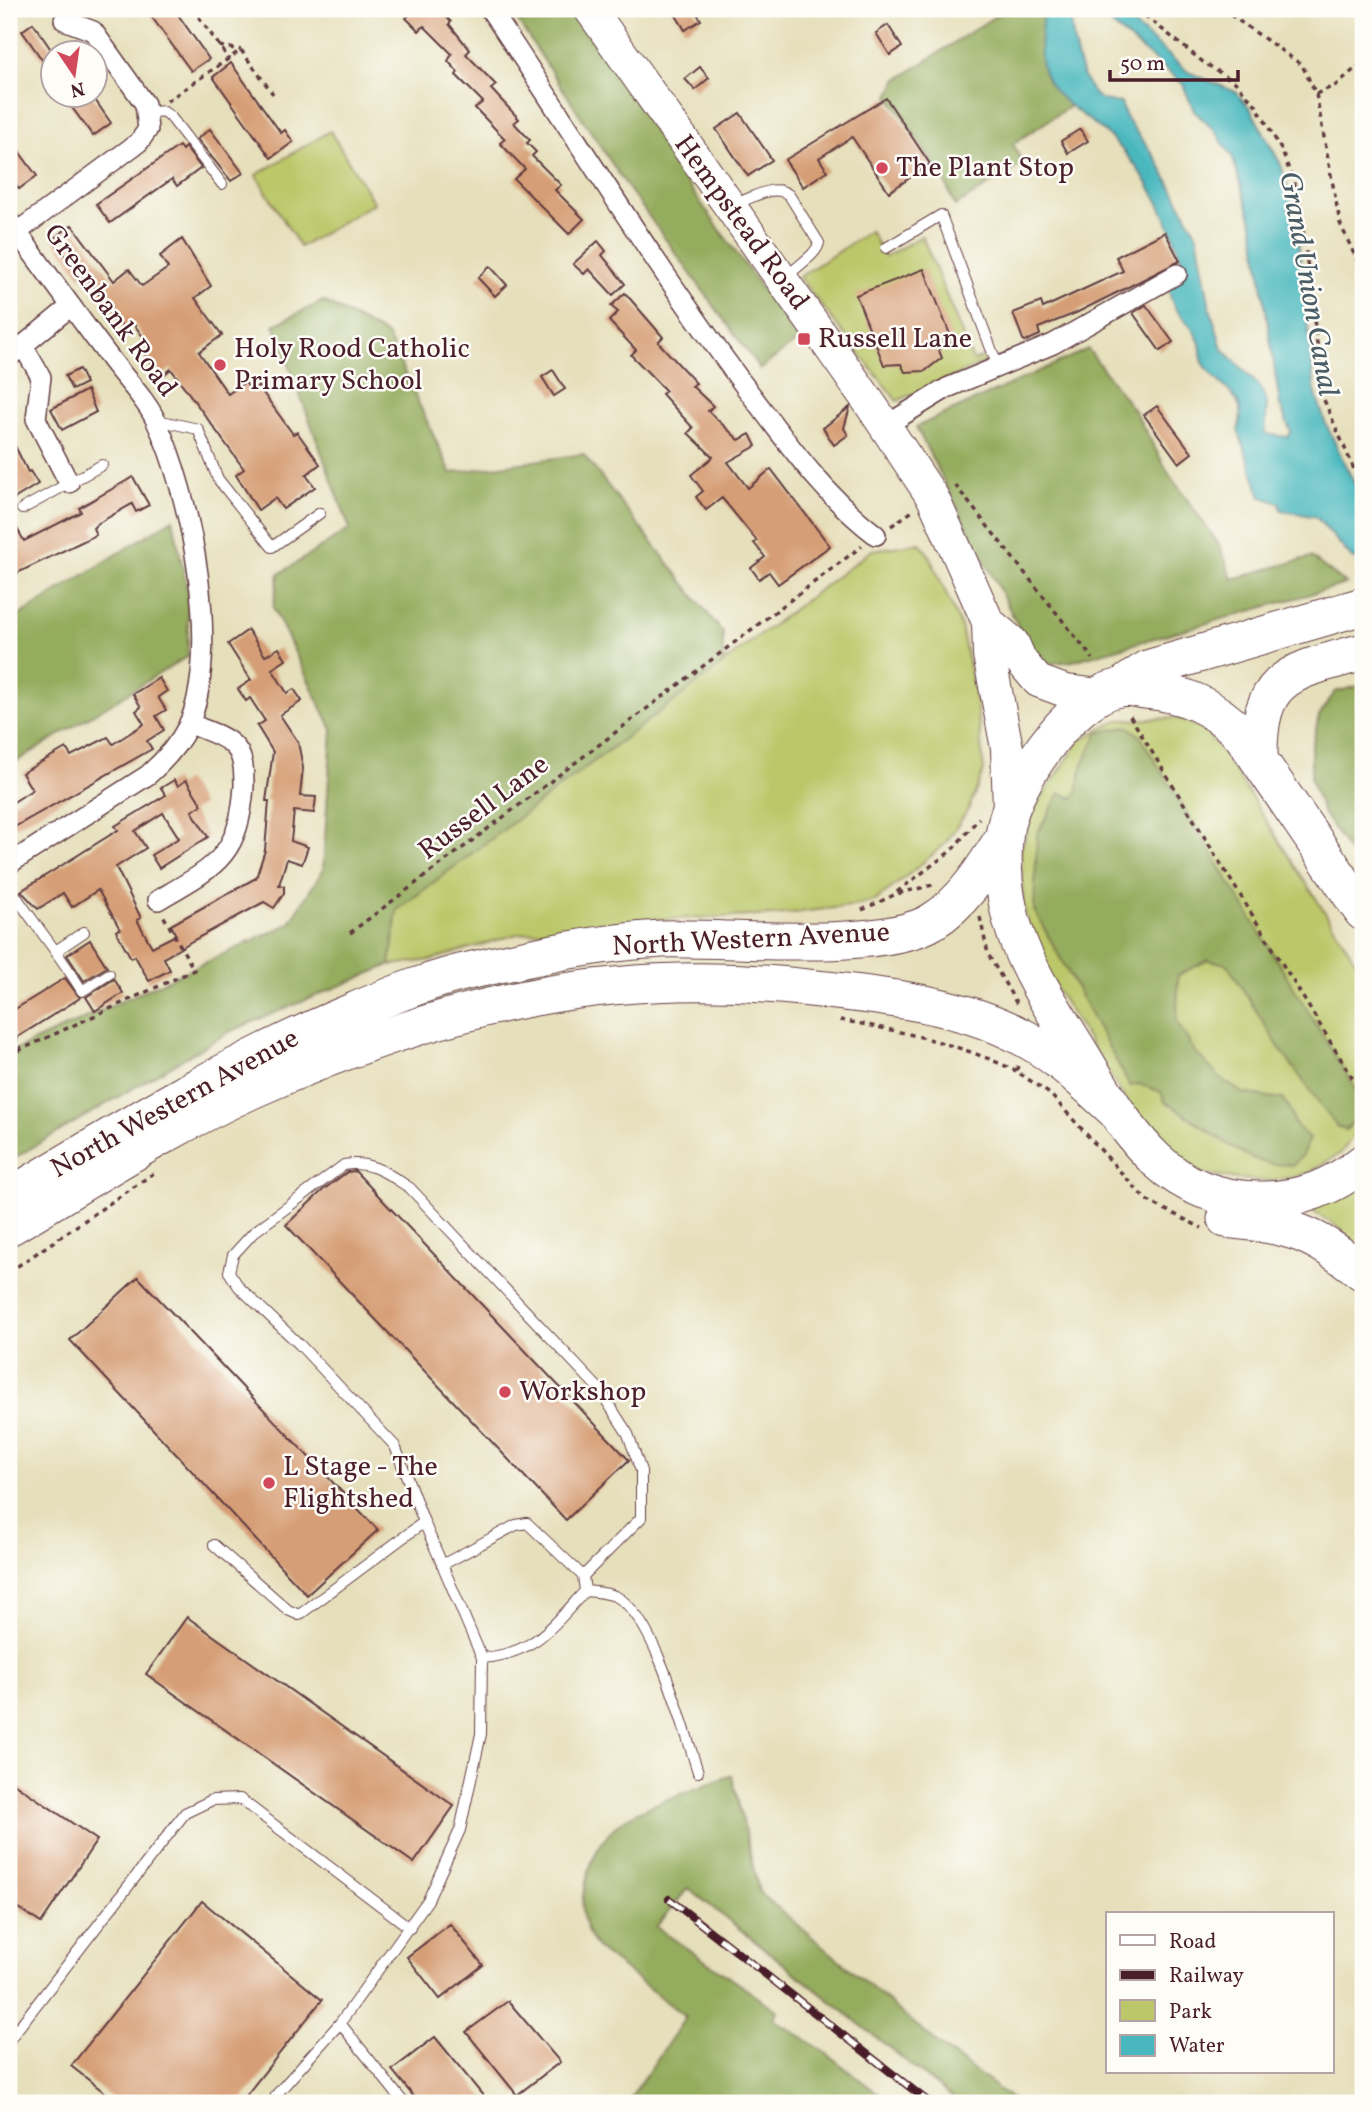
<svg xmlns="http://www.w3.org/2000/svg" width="1372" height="2112" viewBox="0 0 1372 2112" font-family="Vollkorn,serif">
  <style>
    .green { fill: #bbc769; stroke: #82734a; stroke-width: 2 }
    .forest { fill: #94ac5d; stroke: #6f6644; stroke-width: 2 }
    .water { fill: #49b8be; stroke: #4a6c74; stroke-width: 2 }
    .building { fill: #d69e76 }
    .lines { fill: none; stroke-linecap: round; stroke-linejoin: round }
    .lane-casing { stroke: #613c41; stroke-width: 12 }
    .street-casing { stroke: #613c41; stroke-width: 22 }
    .primary-casing { stroke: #613c41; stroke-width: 34 }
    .highway-casing { stroke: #613c41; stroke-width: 39 }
    .path { stroke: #613c41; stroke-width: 3.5; stroke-dasharray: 5 5; stroke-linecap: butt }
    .lane { stroke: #fff; stroke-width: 10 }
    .street { stroke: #fff; stroke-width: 19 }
    .primary { stroke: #fff; stroke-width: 32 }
    .highway { stroke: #fff; stroke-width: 37 }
    .rail-casing { stroke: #4a1f2b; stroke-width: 8 }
    .rail { stroke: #fdfcf7; stroke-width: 5; stroke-dasharray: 16; stroke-linecap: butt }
    .poi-dot { fill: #d1495b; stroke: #fdfcf7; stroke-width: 2.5 }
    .labels { text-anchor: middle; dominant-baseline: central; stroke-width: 5; stroke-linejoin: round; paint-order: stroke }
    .poi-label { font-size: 28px; fill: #4a1f2b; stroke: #fdfcf7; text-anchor: start }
    .street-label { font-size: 28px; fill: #4a1f2b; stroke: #fdfcf7 }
    .water-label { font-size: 30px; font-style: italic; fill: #4a5c66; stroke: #fdfcf7 }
  </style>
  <rect width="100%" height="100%" fill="#fdfcf7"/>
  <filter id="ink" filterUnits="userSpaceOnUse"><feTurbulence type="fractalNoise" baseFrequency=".0143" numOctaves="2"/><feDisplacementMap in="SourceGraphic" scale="14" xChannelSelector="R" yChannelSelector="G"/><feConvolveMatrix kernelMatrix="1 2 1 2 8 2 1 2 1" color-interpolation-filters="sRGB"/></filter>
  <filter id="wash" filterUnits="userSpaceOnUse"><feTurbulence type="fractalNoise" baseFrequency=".00686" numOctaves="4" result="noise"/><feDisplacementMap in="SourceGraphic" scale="28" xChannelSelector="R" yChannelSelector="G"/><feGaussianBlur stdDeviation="1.57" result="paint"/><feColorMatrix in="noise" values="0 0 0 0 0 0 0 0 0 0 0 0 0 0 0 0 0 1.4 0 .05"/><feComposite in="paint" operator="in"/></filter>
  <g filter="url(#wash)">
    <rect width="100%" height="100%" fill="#e6dfbb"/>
    <g class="green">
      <polygon points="330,131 374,203 300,247 256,175"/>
      <polygon points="870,231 885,257 922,236 973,361 984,357 986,362 897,401 799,277"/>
      <polygon points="920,543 929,555 961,627 976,701 984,770 969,808 945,844 914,870 875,901 851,906 776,915 647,920 517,934 431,960 390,965 397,910 872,550"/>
      <polygon points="1177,718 1203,729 1223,753 1363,972 1363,1121 1341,1153 1305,1174 1272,1181 1237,1179 1202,1173 1144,1129 1035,955 1023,903 1021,850 1030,822 1037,804 1081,739 1119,720"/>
      <polygon points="1363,1181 1362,1253 1341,1229 1309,1209"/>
    </g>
    <g class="forest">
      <polygon points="510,9 576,9 603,47 681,175 798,340 760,369 626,185"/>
      <path d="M1006,9H1043C1041,53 1037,72 1070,106L1013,144L1023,164L955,206L945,182L889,96L897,80Z"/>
      <polygon points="323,301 387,335 451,473 583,454 723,633 723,664 397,910 390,965 229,1032 9,1161 9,1053 289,924 323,870 332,729 273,607 279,574 350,529 274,325"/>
      <polygon points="1088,349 1135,412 1169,474 1220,546 1232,579 1311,557 1346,584 1073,661 1046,664 1031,651 916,427"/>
      <polygon points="173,519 188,594 188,656 9,766 9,622"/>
      <polygon points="1363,685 1363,873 1322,811 1311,780 1311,750 1319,716 1335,692"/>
      <path d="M1128,726L1140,736L1361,1098C1363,1113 1356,1119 1346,1130L1337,1127L1282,1052L1227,964L1208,960L1178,975L1177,1022L1195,1052L1221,1079L1242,1093L1282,1099L1289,1107L1294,1123L1309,1139L1302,1156L1293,1165C1285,1164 1274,1165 1265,1163C1228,1151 1199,1120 1165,1102L1161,1092L1140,1084L1130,1086L1034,910L1037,834L1060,793L1073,798L1077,793L1082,766L1098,733Z"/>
      <path d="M732,1775L759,1892L938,2044L1017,2103H959L688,1888L656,1927L778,2011L773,2019L822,2050L890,2103H627L686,2017L597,1948C583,1929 579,1910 585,1886C590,1863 598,1842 617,1825C635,1808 705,1786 732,1775Z"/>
    </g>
    <path class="water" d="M1043,9H1073C1067,29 1081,86 1099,98C1105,102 1114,102 1121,103L1126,118L1157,160L1197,235L1210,308L1222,348L1260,387L1267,403L1265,434L1288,437L1291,432L1280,405L1253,224L1232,156L1215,131L1194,111L1183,84L1093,9H1116L1188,72L1236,92L1250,108L1281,165L1291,198L1299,246L1315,391L1325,422L1363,502V560L1352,558L1316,517L1281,510L1280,503L1261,497L1238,430C1251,394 1216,388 1203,362C1200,356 1202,348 1199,341C1187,312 1170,320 1168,279L1184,272C1173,222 1147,172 1109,136C1088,116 1055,102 1044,73C1037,54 1042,29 1043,9Z"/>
    <g id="blocks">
      <g class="building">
        <polygon points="146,9 174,9 209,59 191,71"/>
        <polygon points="416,9 439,9 451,22 449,24 470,50 466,54 496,85 491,89 519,119 514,123 530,140 527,143 536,152 532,156 561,185 555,190 584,219 569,234 514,179 525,169 500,143 505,139 475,108 483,102 456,75 458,72 448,61 452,54 424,26 419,31 406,18"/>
        <polygon points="672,9 694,9 701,20 685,30"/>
        <polygon points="33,23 52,51 52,74 22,31"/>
        <polygon points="888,25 902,47 890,55 876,33"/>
        <polygon points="231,63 281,133 285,130 293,142 271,158 213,77"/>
        <polygon points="700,67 709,78 695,90 685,79"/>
        <polygon points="62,94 91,94 111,123 93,136"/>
        <polygon points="886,98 930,164 889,192 852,137 819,158 827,171 803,187 785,160"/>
        <polygon points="740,113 772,160 748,176 716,129"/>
        <polygon points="210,129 243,173 231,181 197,139"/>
        <polygon points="1080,129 1088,141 1068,153 1061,141"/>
        <polygon points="9,138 37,176 19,189 9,176"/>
        <polygon points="179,146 182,150 185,147 201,168 177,186 172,179 110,223 96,204"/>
        <polygon points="72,225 114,281 129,269 142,286 168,268 160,256 182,239 211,286 195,298 222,335 199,352 228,394 245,382 251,391 258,386 293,434 297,432 320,464 306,475 315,487 283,509 275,498 258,510 236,475 244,469 171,369 161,377 144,353 151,348 133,323 124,329 84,274 81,277 53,239"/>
        <polygon points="1165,232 1180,261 1076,313 1038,328 1040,335 1024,342 1013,313 1041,302 1043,308 1123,271 1116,257"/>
        <polygon points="598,241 606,251 602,255 625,284 613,295 589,269 584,274 573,264"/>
        <polygon points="490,266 507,285 495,296 478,278"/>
        <polygon points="924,269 953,342 938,348 942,358 925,371 905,372 901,364 884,365 856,295"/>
        <polygon points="625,293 663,337 658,342 696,383 692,386 713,406 708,411 739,440 750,434 756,446 728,462 748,488 771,469 830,546 778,584 769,572 759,579 751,568 765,557 754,543 757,541 722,498 706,510 696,497 703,491 691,475 713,457 688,433 693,428 662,394 666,391 631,355 636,350 609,321 618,312 611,306"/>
        <polygon points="1146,305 1173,342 1160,351 1133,313"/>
        <polygon points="79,369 86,383 72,390 65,376"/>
        <polygon points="553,370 565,389 554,396 542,377"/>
        <polygon points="87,390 96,412 62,430 51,409"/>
        <polygon points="1157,406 1192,453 1179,463 1144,415"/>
        <polygon points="850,407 844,428 848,435 834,445 823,428"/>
        <polygon points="9,434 28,472 30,471 38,484 9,502"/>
        <polygon points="133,477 149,505 136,512 132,504 97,524 93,528 96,535 9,577 9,514 24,541 81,512 79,508"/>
        <polygon points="248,630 265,656 279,648 286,660 272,669 287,693 294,689 302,701 280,715 298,742 303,768 300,796 316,797 314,813 294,811 291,841 308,847 302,864 287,859 279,885 284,886 284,893 274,908 264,902 192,941 164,958 170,970 149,981 135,956 131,958 116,931 120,929 98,890 72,907 63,893 38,909 21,891 118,830 115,826 166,795 161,788 174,780 178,786 186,780 202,805 192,811 208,837 159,868 151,855 179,838 163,813 135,831 146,848 116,867 141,918 137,920 152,947 176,935 171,925 256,878 265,850 269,801 266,801 273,752 257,726 265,721 250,698 246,701 238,689 251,680 228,644"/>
        <polygon points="159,678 167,691 158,697 166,710 156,716 164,730 147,741 152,749 9,830 9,805 32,790 22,773 66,748 71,756 108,737 113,744 144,724 136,711 141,707 133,694"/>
        <polygon points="90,940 107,967 84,981 67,955"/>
        <polygon points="65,978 80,998 16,1038 9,1026 9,1013"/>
        <polygon points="114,979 123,993 95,1011 86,997"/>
        <polygon points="355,1171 629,1460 566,1520 286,1225 323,1190 347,1172"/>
        <polygon points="138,1277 378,1530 307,1595 70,1340"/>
        <polygon points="187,1617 454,1806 414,1863 146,1674"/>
        <polygon points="9,1780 97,1840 41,1923 9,1902"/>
        <polygon points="202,1901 322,2000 240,2103 118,2103 71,2066"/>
        <polygon points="450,1924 483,1965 440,1999 407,1957"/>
        <polygon points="508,2001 560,2062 517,2095 466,2032"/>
        <polygon points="435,2037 489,2103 419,2103 392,2070"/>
      </g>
    </g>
  </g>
  <g filter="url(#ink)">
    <use href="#blocks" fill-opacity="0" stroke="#613c41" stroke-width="2"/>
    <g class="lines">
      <defs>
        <g id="lane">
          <polyline points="148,113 162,111 170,116 222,184"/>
          <path d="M733,204C751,200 773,182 789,195L819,243C815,258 795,265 786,279"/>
          <polyline points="886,248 941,215 998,367"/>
          <polyline points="157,420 198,429 218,479 272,547 320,513"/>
          <polyline points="22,509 102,465"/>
          <path d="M9,886C33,923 60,954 82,991L109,974"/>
          <polyline points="57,950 84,932"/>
          <polyline points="214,1545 288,1610 299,1615 424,1522"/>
          <path d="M442,1565L516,1525L527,1523L583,1576L585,1591C552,1627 534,1654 482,1658"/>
          <path d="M585,1591C596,1592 607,1592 617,1597C655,1617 684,1730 698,1772"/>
          <polyline points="340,2023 404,2103"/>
          <polyline points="9,2040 185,1813 212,1800 240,1799 410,1928"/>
          <path d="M277,2103L276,2095L340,2023L428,1900L460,1830L481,1734L482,1658L424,1522L395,1446L300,1345L239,1287L229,1272L233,1255L254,1232L344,1165C371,1160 388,1174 410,1188L599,1389L628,1434L641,1471V1518L583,1576"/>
        </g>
        <g id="street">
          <path d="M490,9C574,134 653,263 743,384C784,438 822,494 876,535"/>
          <path d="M9,221C42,266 75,312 109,357C124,378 146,399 156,421C191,495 222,651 188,726C178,746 164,761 148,775L9,864"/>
          <polyline points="17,232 139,142 148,129 145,104 93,31 64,20"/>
          <polyline points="23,346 41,377 36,419 69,483"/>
          <polyline points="9,357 71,306"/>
          <polyline points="885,426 947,388 1053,344 1177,274"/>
          <path d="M158,900C216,866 239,857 244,786C244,772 244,755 233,745C222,734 203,730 189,723"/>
        </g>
        <g id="primary">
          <polyline points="590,9 871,405 933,498 988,622 989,655 1007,748 1009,810"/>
          <polyline points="988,622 1013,643 1021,661 1038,681 1065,691 1099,695"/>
        </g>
        <g id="highway">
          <polyline points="1120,688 1147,669 1363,606"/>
          <path d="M1259,758C1258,673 1292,672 1363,652"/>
          <path d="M1363,912L1242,735C1214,707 1185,693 1145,690C1137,689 1126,686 1118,688C1069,698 1007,790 1004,838C997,925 1033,977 1077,1048C1124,1124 1160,1200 1261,1200C1301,1200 1333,1187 1363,1163"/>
          <path d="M9,1197C121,1130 231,1062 352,1012C392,995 434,978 477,969C536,956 600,942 661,939C726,937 883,953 933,921C964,902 985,867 1004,837"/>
          <path d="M1226,1219C1292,1226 1310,1231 1363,1272"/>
          <path d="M9,1227C89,1180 169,1127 254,1089C443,1005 611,964 818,989C888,997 963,1004 1026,1039C1059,1057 1087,1085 1115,1110"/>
        </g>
      </defs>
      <use href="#lane" class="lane-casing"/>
      <use href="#street" class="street-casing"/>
      <use href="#primary" class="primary-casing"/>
      <use href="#highway" class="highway-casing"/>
      <g class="path">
        <polyline points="193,9 229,59"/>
        <polyline points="1137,9 1203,62 1235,82 1256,105 1282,151 1299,197 1324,400 1363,490"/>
        <polyline points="1222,9 1302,65 1316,94 1340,223 1358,263 1363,287"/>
        <polyline points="102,16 111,9"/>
        <polyline points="219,46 241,50"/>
        <polyline points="1316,94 1336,85 1363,62"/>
        <polyline points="167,101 241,50 273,94"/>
        <polyline points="955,485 1093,659"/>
        <polyline points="891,526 914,510"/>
        <polyline points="1130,716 1363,1095"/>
        <polyline points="897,892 952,850 979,818"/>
        <polyline points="862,910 896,894 937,884"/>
        <polyline points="980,917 988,954 1018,1006"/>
        <polyline points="350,933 862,546"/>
        <path d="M840,1020C901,1031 961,1044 1016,1071"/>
        <polyline points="9,1029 21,1048"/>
        <polyline points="9,1055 194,970 163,915"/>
        <polyline points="1018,1066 1016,1071 1050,1094 1146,1200 1202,1228"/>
        <polyline points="9,1272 157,1171"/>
      </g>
      <use href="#lane" class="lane"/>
      <use href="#street" class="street"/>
      <use href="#primary" class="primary"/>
      <use href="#highway" class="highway"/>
      <defs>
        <polyline id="rail" points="669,1899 930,2103"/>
      </defs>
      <use href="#rail" class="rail-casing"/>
      <use href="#rail" class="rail"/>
    </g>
  </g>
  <g class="poi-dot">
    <circle cx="882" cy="168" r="7"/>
    <rect x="797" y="332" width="14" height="14" rx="3.5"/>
    <circle cx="220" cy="365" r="7"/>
    <circle cx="505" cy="1392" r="7"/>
    <circle cx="269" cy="1483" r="7"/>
  </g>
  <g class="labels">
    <g class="poi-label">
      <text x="896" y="168">The Plant Stop</text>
      <text x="818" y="339">Russell Lane</text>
      <text x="234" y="349">Holy Rood Catholic<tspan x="234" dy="32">Primary School</tspan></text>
      <text x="519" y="1392">Workshop</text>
      <text x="283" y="1467">L Stage - The<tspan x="283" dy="32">Flightshed</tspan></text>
    </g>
    <g class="street-label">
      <text transform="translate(741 223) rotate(54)">Hempstead Road</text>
      <text transform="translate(110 311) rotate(54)">Greenbank Road</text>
      <text transform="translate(484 808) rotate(-37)">Russell Lane</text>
      <text transform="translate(751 940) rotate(-3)">North Western Avenue</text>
      <text transform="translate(175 1104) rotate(-29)">North Western Avenue</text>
    </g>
    <g class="water-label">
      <text transform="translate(1308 284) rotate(80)">Grand Union Canal</text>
    </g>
  </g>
  <rect width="1372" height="2112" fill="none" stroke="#fdfcf7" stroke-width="35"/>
  <rect x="1106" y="1912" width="228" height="161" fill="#fdfcf7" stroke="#b5a4a5" stroke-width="2"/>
  <rect x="1120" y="1935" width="35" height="10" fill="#ffffff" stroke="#b5a4a5" stroke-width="2"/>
  <text x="1169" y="1948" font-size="21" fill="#4a1f2b">Road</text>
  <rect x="1120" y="1970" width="35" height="10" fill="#4a1f2b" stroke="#b5a4a5" stroke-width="2"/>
  <text x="1169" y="1982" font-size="21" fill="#4a1f2b">Railway</text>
  <rect x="1120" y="2000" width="35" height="21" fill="#bbc769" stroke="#b5a4a5" stroke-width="2"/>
  <text x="1169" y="2018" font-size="21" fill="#4a1f2b">Park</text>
  <rect x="1120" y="2035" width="35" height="21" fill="#49b8be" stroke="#b5a4a5" stroke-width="2"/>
  <text x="1169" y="2052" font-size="21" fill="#4a1f2b">Water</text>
  <g transform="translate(74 74) rotate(167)"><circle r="33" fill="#fdfcf7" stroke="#b5a4a5" stroke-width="2"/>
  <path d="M0-5L12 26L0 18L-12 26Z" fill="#d1495b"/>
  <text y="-10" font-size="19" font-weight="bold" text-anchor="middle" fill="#4a1f2b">N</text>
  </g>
  <path d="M1110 70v10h128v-10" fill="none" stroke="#4a1f2b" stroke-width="3.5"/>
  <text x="1120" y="70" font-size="21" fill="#4a1f2b" stroke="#fdfcf7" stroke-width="5" paint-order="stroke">50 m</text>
</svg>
